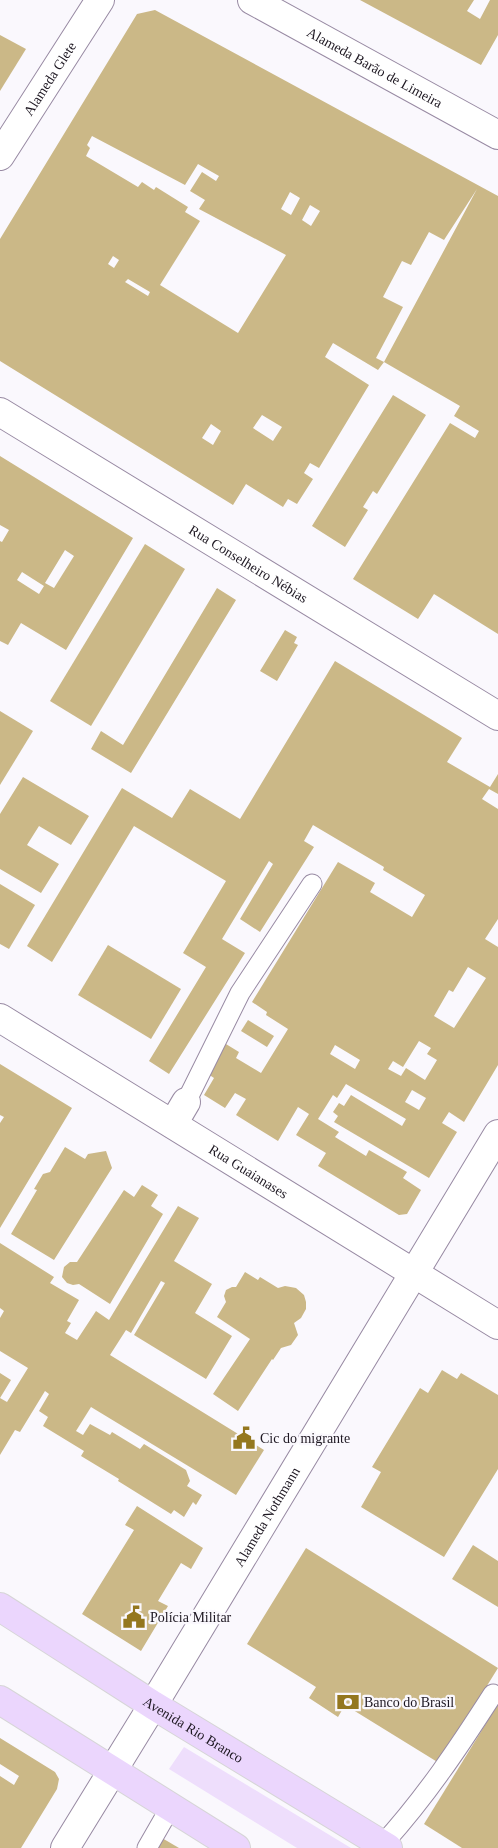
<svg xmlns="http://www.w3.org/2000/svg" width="498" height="1848" viewBox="0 0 498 1848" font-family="Georgia,serif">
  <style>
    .green { fill: #eedefc }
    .building { fill: #cbb887; fill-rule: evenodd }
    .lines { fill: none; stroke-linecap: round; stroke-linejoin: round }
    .lane-casing { stroke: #988aa3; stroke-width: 21 }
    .street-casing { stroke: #988aa3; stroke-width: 30 }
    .secondary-casing { stroke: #988aa3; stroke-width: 30 }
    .primary-casing { stroke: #d6d5d7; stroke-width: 30 }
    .lane { stroke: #fff; stroke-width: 19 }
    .street { stroke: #fff; stroke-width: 28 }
    .secondary { stroke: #fff; stroke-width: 28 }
    .primary { stroke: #ebd6fd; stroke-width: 28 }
    .labels { text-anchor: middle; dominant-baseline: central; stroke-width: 4.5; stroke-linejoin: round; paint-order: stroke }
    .street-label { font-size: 14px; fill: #1e1822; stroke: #faf8fd }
    .poi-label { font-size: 14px; fill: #1e1822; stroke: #faf8fd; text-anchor: start }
  </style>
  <rect width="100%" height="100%" fill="#faf8fd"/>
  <polygon class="green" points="184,1747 351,1848 297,1848 169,1769"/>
  <g class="building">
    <polygon points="360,0 474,0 467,11 480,19 490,0 498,0 498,35 481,65"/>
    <path d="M155,10L498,196V634L434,594L418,619L353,579L450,423L475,438L479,431L454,416L460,406L384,362L477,189L444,240L429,232L411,265L402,261L383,297L403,307L376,358L384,362L378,370L333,343L325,357L369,385L319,468L310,463L304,473L313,479L297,504L288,499L283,507L246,484L233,505L0,361V239L137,14ZM92,136L185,185L198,164L219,176L216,181L202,172L190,191L205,200L199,209L286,255L238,333L160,285L200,221L185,212L188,207L156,187L154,190L142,182L138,187L86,156L90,148L87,145ZM290,192L300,198L291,215L281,209ZM310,205L320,211L311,226L302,220ZM113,256L119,260L114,268L108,264ZM128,279L150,292L148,296L125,282ZM262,415L282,427L273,441L253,428ZM211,424L221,431L213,445L202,438Z"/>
    <polygon points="0,35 26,49 0,91"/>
    <polygon points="393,395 426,415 377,494 373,491 363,507 368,510 345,547 312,526"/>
    <path d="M0,456L133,538L66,650L21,623L8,645L0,641V541L2,542L9,530L0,525ZM65,550L74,556L54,588L45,583ZM22,572L44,586L39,594L17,580Z"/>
    <polygon points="145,544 185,569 91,726 50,701"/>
    <polygon points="217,588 236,600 131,773 91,749 101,731 123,745"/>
    <polygon points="285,630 297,637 294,643 298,645 277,681 260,671"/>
    <path d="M335,661L462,738L447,762L490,787L498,774V794L489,789L482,799L498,809V919L485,939L498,947V1065L464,1122L449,1112L442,1123L457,1132L429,1178L334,1122L338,1116L333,1112L339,1103L344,1106L351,1095L402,1126L406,1119L346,1084L337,1098L333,1095L318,1119L339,1132L335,1137L366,1156L369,1150L407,1172L403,1178L421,1190L407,1214L399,1215L318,1166L326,1153L296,1135L309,1114L298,1107L278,1141L236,1115L246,1099L235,1093L225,1108L204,1095L214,1078L208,1074L221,1041L239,1052L236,1058L261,1073L288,1029L266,1015L267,1012L252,1002L338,862L375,883L370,892L412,917L425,895L383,870L384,867L313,825L304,841L314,847L260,932L240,919L273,864L269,861L222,939L245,953L169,1074L149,1061L206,967L183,953L226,881L134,826L52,962L27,946L122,788L172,818L190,789L240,819ZM468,967L486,978L454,1028L434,1016L449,990L453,992ZM419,1041L431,1048L427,1054L437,1060L425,1080L406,1068L401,1076L388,1069L393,1061L403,1067ZM335,1045L360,1060L355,1069L330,1054ZM412,1090L426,1098L419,1110L405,1102Z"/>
    <polygon points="0,711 33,731 0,785"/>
    <polygon points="23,777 89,816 71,845 39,826 27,845 59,864 41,893 0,869 0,814"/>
    <polygon points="0,884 35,905 9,949 0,944"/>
    <polygon points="108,945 181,989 151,1039 78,995"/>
    <polygon points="248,1020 274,1036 267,1047 241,1031"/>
    <polygon points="0,1064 72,1108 0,1228 0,1123 4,1117 0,1115"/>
    <polygon points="65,1147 85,1159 88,1154 106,1151 112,1168 54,1260 11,1234 37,1190 34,1189 43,1174 50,1172"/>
    <polygon points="142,1185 158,1195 151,1206 163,1214 110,1304 79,1284 73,1285 67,1283 62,1277 64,1267 70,1262 77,1262 124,1190 134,1197"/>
    <polygon points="178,1206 199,1218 174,1261 212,1284 195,1313 232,1336 206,1379 134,1335 165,1283 161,1281 131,1333 126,1330 110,1355 264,1450 236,1495 91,1407 76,1431 83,1435 90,1424 110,1435 112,1432 140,1449 144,1444 186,1470 190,1481 187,1486 202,1495 196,1505 193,1502 184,1517 174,1510 171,1514 118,1481 119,1479 81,1456 84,1451 43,1426 48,1417 39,1411 49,1394 45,1391 20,1432 15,1430 0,1455 0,1373 11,1380 0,1398 7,1402 28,1368 0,1351 0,1318 4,1311 0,1308 0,1243 54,1277 50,1283 79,1300 67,1321 71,1323 65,1333 77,1340 96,1311 109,1320"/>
    <polygon points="245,1272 258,1280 260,1277 278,1288 285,1286 296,1288 304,1295 306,1302 306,1309 301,1318 294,1323 298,1335 291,1345 281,1348 273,1360 272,1359 238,1411 213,1394 250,1339 217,1317 226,1302 224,1296 226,1290 232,1287 236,1287"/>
    <polygon points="442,1370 457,1379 461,1373 498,1395 498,1469 444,1557 361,1507 381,1472 372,1467 420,1388 428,1393"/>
    <polygon points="137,1506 203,1548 191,1569 181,1563 158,1601 168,1606 141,1651 82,1614 134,1530 125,1525"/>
    <polygon points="473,1545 498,1561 498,1607 452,1579"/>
    <polygon points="306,1548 498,1668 439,1763 345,1705 338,1717 309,1698 316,1687 247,1644"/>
    <polygon points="498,1704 498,1848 462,1848 424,1824"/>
    <polygon points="0,1738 55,1772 59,1779 57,1789 21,1848 0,1848 0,1776 14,1785 19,1776 0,1764"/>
    <polygon points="162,1838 179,1848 156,1848"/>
  </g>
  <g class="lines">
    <defs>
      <g id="lane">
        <polyline points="186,1102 240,993 312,884"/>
        <path d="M382,1845C425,1798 459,1747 493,1694"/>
        <polyline points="147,1848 170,1808"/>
      </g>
      <g id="street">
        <path id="s1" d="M252,0L498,135"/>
        <path id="s2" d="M0,156L100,0"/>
        <path id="s3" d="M0,412L498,716"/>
        <path id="s4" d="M0,1018L498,1325"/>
        <polyline points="173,1124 186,1102"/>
        <path id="s5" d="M153,1705L498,1134"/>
      </g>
      <polyline id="secondary" points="65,1848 153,1705"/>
      <g id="primary">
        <path id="s6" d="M0,1607L153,1705L388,1848"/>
        <polyline points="0,1700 236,1848"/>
      </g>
    </defs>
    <use href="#lane" class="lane-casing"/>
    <use href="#street" class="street-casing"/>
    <use href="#secondary" class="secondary-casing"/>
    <use href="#primary" class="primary-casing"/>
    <use href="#lane" class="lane"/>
    <use href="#street" class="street"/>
    <use href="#secondary" class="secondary"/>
    <use href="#primary" class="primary"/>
  </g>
  <defs>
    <symbol id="civic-bare" viewBox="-9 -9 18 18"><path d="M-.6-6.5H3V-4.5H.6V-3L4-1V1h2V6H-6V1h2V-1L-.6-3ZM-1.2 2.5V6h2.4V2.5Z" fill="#94771e" stroke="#faf8fd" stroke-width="2.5" paint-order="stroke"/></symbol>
    <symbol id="bank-bare" viewBox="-9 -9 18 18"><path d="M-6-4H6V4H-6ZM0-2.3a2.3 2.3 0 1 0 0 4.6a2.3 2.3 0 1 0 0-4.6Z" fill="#94771e" stroke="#faf8fd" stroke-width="2.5" paint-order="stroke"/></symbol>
  </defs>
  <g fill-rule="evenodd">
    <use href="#civic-bare" x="228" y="1422" width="32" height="32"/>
    <use href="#civic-bare" x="118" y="1601" width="32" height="32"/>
    <use href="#bank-bare" x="332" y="1686" width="32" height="32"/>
  </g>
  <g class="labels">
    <g class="street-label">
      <text stroke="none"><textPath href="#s1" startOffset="140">Alameda Barão de Limeira</textPath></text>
      <text stroke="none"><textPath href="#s2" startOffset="92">Alameda Glete</textPath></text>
      <text stroke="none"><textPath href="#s3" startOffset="291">Rua Conselheiro Nébias</textPath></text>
      <text stroke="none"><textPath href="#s4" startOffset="292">Rua Guaianases</textPath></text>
      <text stroke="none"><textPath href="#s5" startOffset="220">Alameda Nothmann</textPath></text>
      <text stroke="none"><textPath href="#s6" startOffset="229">Avenida Rio Branco</textPath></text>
    </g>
    <g class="poi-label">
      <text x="260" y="1438">Cic do migrante</text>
      <text x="150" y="1617">Polícia Militar</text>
      <text x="364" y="1702">Banco do Brasil</text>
    </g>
  </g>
</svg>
